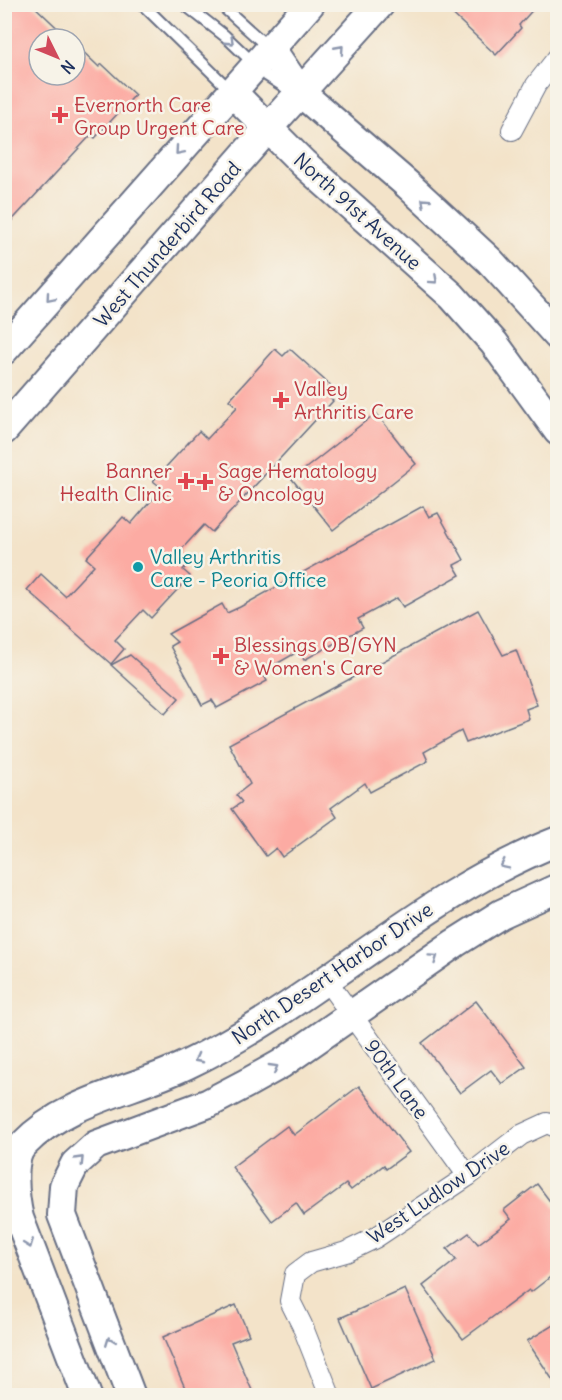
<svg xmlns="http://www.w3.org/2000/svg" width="562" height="1400" viewBox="0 0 562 1400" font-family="Delius,sans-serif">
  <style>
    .building { fill: #fcaba3 }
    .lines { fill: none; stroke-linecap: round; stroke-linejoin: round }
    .lane-casing { stroke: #676e83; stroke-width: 14 }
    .street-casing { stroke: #676e83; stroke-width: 22 }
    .secondary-casing { stroke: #676e83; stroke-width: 32 }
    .lane { stroke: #fff; stroke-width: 10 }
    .street { stroke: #fff; stroke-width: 20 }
    .secondary { stroke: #fff; stroke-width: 28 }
    .oneway { stroke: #8d97ae }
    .health-dot { fill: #e0444e; stroke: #f7f3e8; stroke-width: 2 }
    .culture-dot { fill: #0f9aa8; stroke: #f7f3e8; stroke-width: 2 }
    .labels { text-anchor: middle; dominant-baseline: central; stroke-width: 5; stroke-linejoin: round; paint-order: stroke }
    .health-label { font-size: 20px; fill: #be3a42; stroke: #f7f3e8; text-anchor: start }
    .street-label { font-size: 20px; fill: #1b2f5e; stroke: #f7f3e8 }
    .culture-label { font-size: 20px; fill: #0d838f; stroke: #f7f3e8; text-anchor: start }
  </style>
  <rect width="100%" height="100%" fill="#f7f3e8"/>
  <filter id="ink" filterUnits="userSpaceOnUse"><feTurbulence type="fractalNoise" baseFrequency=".0167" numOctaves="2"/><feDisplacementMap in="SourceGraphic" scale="12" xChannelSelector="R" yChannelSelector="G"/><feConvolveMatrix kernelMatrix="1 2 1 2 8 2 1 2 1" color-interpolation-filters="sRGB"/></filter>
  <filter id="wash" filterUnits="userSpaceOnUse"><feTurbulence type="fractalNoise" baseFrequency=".008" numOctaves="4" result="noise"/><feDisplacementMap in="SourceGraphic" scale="24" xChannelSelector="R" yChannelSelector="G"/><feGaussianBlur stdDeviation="1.35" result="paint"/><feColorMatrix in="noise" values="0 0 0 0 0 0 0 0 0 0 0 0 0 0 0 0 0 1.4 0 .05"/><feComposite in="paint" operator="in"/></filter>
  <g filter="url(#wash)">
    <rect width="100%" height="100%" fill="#f3e3c9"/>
    <g id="blocks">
      <g class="building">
        <polygon points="11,4 32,4 69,39 39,39 39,75 75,75 75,44 99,67 102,64 135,95 95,138 91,135 4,229 4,12"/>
        <polygon points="442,4 538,4 519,25 521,28 496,55"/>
        <polygon points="275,349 283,356 290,349 331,386 324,393 333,401 212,532 204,525 179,552 189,562 183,570 190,576 151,618 143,610 115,640 124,649 111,664 27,590 41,574 65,596 94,565 86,558 123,517 131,524 162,488 153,481 199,431 207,439 237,407 229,400"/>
        <polygon points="376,413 416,464 333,530 292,479"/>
        <polygon points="423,506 429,517 438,513 464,560 454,565 460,575 403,607 397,598 358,619 363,628 304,660 299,651 262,672 267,681 217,708 212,700 202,705 170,646 177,642 168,634 222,604 227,613 240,607"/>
        <polygon points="478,610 503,655 516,650 537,705 526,709 529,719 466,743 461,731 424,752 428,761 370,792 365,783 331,808 337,817 282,857 276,848 266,856 232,809 242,802 236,795 250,784 229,744"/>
        <polygon points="130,655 179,698 165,714 111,665"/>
        <polygon points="476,1001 526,1067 502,1084 491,1070 460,1093 422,1043"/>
        <polygon points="359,1086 409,1152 386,1169 384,1165 351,1190 346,1184 304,1215 296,1203 272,1221 232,1167 287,1126 294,1135"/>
        <polygon points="537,1184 558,1212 558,1271 531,1292 529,1290 463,1339 423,1286 456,1260 447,1249 469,1233 478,1244 511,1219 504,1210"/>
        <polygon points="405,1289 436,1359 371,1389 340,1318"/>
        <polygon points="236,1305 249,1335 231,1342 254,1395 188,1395 163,1337"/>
        <polygon points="558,1322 558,1388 527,1341"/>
      </g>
    </g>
  </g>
  <g filter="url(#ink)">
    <use href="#blocks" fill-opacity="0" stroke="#676e83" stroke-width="1.5"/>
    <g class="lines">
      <defs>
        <g id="lane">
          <polyline points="142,4 232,92"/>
          <polyline points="184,4 225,36 266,75 288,89"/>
          <polyline points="220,4 270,49"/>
        </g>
        <g id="street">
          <polyline points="512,130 536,85 558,57"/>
          <polyline points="327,981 468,1176"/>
          <polyline points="330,1396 302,1325 290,1301 295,1274 311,1262 346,1252 375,1238 468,1176 521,1135 547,1123 558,1128"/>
        </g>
        <g id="secondary">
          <polyline points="271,49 301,93 408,185 490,261 558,336"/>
          <polyline points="232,92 303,163 452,296 494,343 558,431"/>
          <polyline points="4,350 310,4"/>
          <polyline points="4,430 268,128 380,4"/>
          <path d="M87,1396L19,1218C15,1200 9,1158 24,1144C66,1100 132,1091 186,1065C317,1003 421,894 558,841"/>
          <polyline points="131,1396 62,1215 64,1186 75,1164 96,1145 209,1103 247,1083 281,1064 455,943 501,914 558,888"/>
        </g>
      </defs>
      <use href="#lane" class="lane-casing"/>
      <use href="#street" class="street-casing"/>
      <use href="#secondary" class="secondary-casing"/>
      <use href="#lane" class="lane"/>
      <use href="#street" class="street"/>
      <use href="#secondary" class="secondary"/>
    </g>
    <defs><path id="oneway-chevron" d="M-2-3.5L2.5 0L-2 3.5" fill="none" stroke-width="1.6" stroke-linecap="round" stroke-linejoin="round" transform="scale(1.5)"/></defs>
    <g class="oneway">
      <use href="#oneway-chevron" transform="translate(230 41) rotate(43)"/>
      <use href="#oneway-chevron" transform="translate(340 49) rotate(-48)"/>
      <use href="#oneway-chevron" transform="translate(179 151) rotate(131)"/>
      <use href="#oneway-chevron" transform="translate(425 202) rotate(-138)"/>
      <use href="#oneway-chevron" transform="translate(434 280) rotate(42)"/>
      <use href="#oneway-chevron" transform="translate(50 298) rotate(131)"/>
      <use href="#oneway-chevron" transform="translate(504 865) rotate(154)"/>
      <use href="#oneway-chevron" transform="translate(434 958) rotate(-35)"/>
      <use href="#oneway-chevron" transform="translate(198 1059) rotate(152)"/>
      <use href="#oneway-chevron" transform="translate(274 1068) rotate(-30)"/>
      <use href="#oneway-chevron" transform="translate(80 1160) rotate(-46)"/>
      <use href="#oneway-chevron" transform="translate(29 1244) rotate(69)"/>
      <use href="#oneway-chevron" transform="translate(110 1341) rotate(-111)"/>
    </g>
  </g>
  <g class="health-dot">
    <path d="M57 106h6v6h6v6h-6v6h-6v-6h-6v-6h6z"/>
    <path d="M278 391h6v6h6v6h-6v6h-6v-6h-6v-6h6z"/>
    <path d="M183 472h6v6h6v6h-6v6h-6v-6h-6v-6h6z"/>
    <path d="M202 473h6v6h6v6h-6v6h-6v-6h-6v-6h6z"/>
    <path d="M218 647h6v6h6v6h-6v6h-6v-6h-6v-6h6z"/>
  </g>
  <circle class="culture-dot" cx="138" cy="567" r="6"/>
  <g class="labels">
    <g class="health-label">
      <text x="74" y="104">Evernorth Care<tspan x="74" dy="23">Group Urgent Care</tspan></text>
      <text x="294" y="388">Valley<tspan x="294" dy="23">Arthritis Care</tspan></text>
      <text x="172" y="470" text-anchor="end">Banner<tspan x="172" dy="23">Health Clinic</tspan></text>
      <text x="218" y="470">Sage Hematology<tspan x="218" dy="23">&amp; Oncology</tspan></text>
      <text x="234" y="644">Blessings OB/GYN<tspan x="234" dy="23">&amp; Women's Care</tspan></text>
    </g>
    <g class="street-label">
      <text transform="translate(358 211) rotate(42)">North 91st Avenue</text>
      <text transform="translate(167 244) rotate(-49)">West Thunderbird Road</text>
      <text transform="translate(332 973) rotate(-34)">North Desert Harbor Drive</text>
      <text transform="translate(397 1079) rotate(54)">90th Lane</text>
      <text transform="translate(438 1192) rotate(-34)">West Ludlow Drive</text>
    </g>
    <g class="culture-label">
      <text x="150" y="556">Valley Arthritis<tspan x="150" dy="23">Care - Peoria Office</tspan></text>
    </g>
  </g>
  <rect width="562" height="1400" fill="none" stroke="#f7f3e8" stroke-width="24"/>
  <g transform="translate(57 57) rotate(133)"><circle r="28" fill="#f7f3e8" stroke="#9fa5b1" stroke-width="1.5"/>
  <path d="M0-4.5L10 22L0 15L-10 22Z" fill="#d1495b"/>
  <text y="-9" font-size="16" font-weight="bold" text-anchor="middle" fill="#1b2f5e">N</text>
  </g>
</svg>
